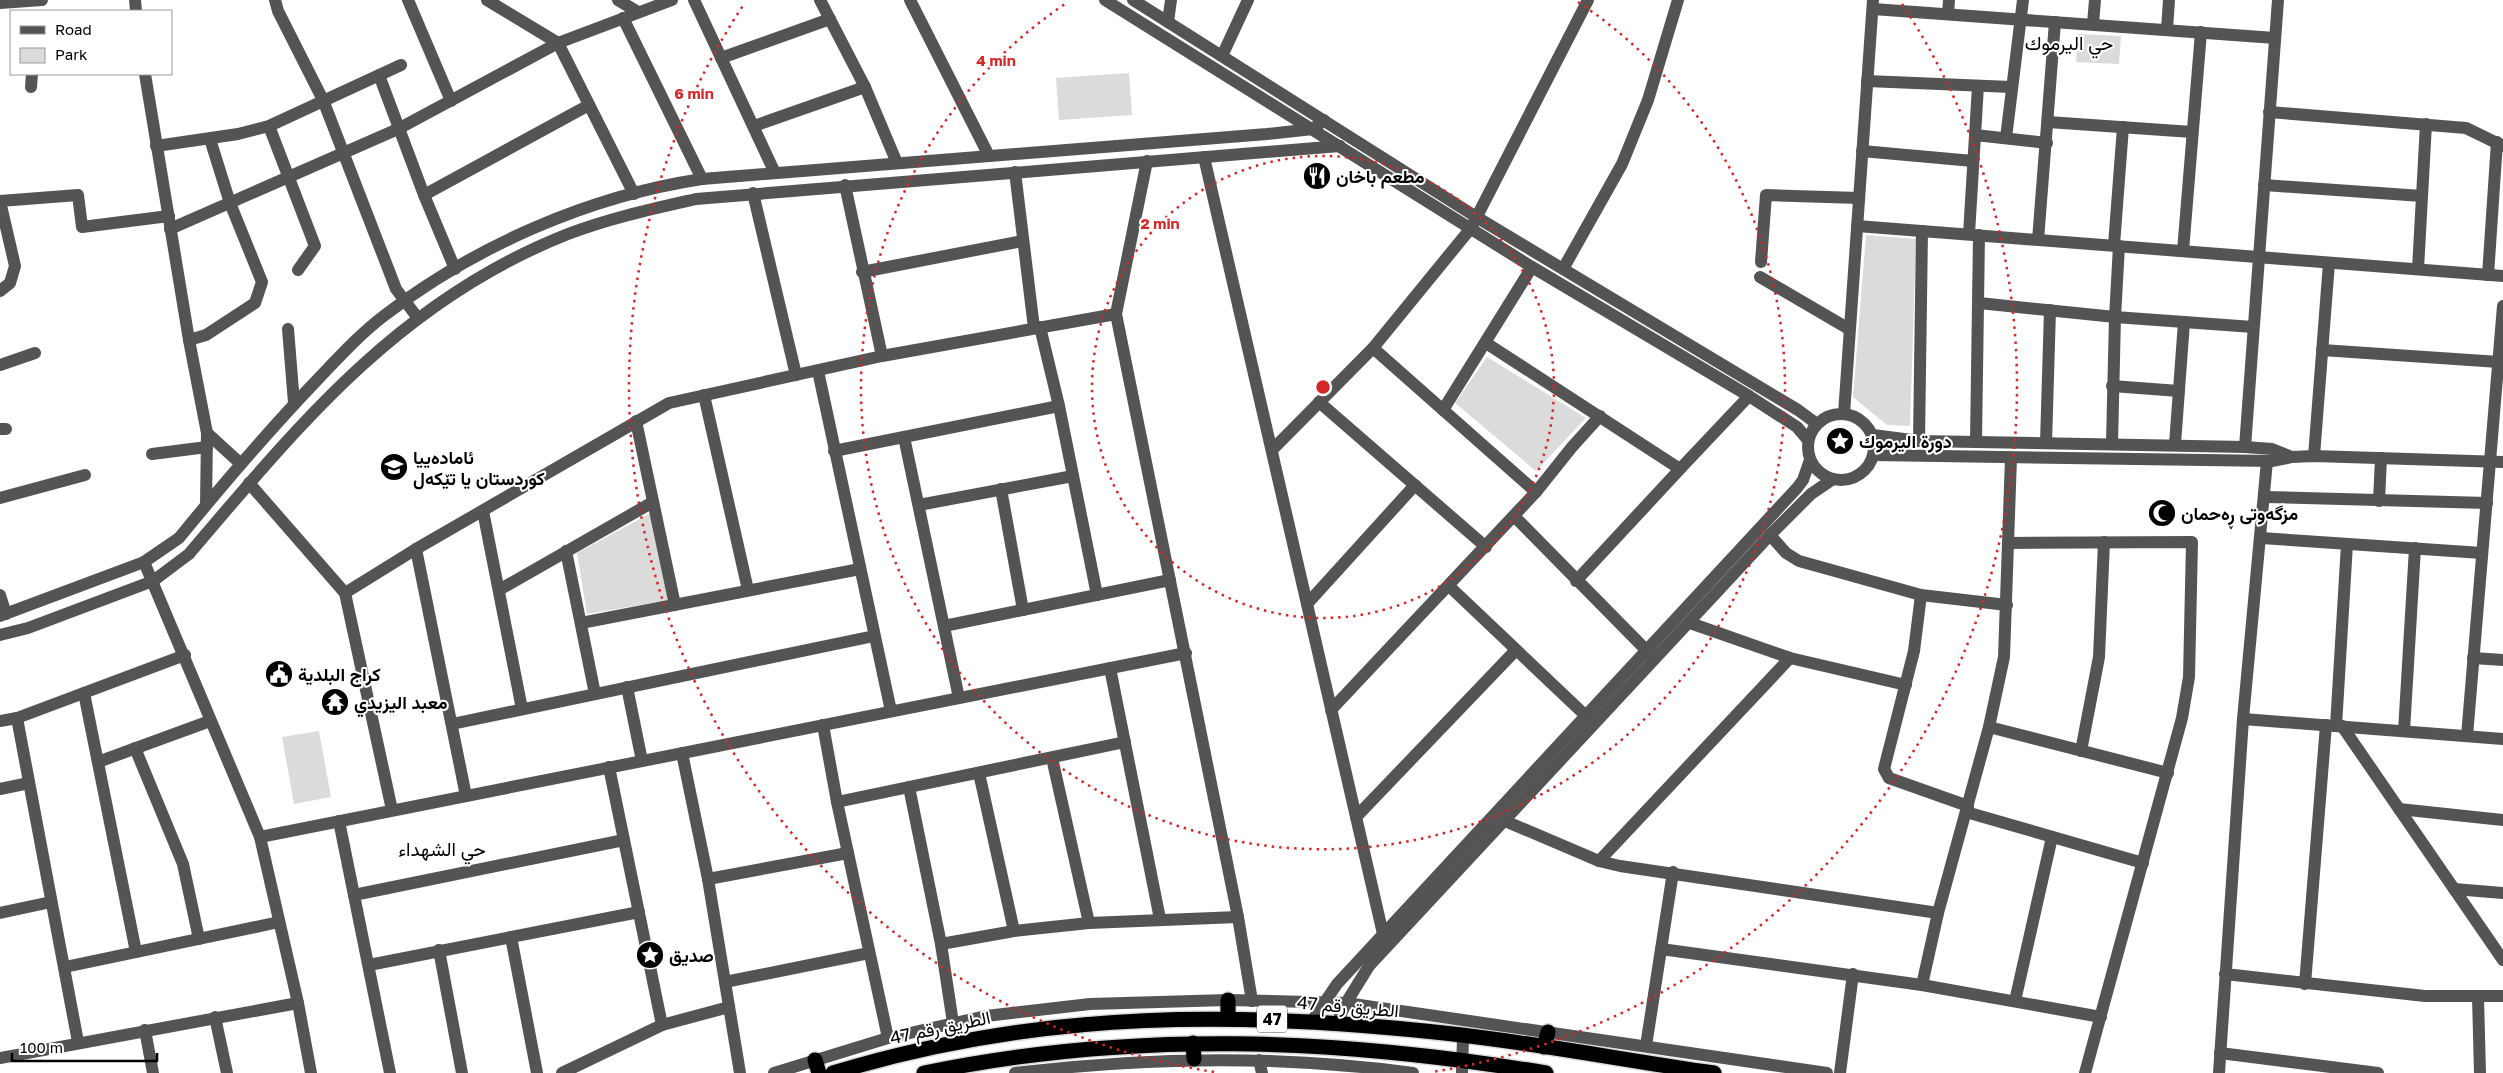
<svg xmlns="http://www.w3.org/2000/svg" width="2503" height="1073" viewBox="0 0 2503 1073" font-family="'Golos Text',Vazirmatn,sans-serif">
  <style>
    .green { fill: #dbdbdb }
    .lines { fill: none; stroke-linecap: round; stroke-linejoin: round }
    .highway-casing { stroke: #dbdbdb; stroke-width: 18 }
    .minor { stroke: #545454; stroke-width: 12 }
    .highway { stroke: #000; stroke-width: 15 }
    .ring { fill: none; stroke: #d62828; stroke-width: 2.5; stroke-dasharray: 2.5 5 }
    .labels { text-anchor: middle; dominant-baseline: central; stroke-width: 4; stroke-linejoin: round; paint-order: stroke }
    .shield { fill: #fff; stroke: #4c4c4c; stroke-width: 1 }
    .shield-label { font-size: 16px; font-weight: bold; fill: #000 }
    .poi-label { font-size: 18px; font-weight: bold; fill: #000; stroke: #fff; text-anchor: start }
    .street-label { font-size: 18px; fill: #000; stroke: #fff }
    .neighbourhood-label { font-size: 19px; fill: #000; stroke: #fff }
    .centre { fill: #d62828; stroke: #fff; stroke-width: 2.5 }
    .ring-label { font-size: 15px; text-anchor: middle; font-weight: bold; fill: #d62828; stroke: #fff; stroke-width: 4; stroke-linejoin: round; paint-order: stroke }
  </style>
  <rect width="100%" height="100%" fill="#fff"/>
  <g class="green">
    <polygon points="2078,34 2121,36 2119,64 2076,62"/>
    <polygon points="1129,73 1132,115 1059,120 1056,78"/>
    <polygon points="1866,235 1916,239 1910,426 1887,425 1853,397"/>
    <polygon points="1487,357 1586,418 1536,471 1455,403"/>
    <polygon points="651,513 669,600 587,614 577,553"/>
    <polygon points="319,731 331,797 294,804 282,737"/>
  </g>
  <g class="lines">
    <defs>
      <g id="highway">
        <polyline points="1228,1000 1228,1018"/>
        <polyline points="1193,1043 1194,1059"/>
        <polyline points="1544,1047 1548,1032"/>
        <polyline points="815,1060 819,1073"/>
        <path d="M833,1073C1043,1009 1245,1010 1462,1035C1546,1045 1630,1061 1714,1073"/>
        <path d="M924,1073C1133,1030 1336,1038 1546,1073"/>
      </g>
    </defs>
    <use href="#highway" class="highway-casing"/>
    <g class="minor">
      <polyline points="135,0 136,11"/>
      <polyline points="275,0 278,11 323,100 396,289 417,317"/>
      <polyline points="408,0 451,101"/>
      <polyline points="487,0 558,43 634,194"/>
      <polyline points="618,0 638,12"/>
      <polyline points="694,0 775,173"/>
      <polyline points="820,0 865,87 897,163"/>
      <polyline points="910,0 989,156"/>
      <polyline points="1105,0 1532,267 1749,396 1797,427 1808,440"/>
      <polyline points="1133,0 1478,218 1798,410 1817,424"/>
      <polyline points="0,3 42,0"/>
      <polyline points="1873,9 2275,38"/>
      <polyline points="1948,14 1949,0"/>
      <polyline points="623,18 702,179"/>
      <polyline points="1168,22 1171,0"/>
      <polyline points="2093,24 2095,0"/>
      <polyline points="2167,29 2169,0"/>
      <polyline points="1222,56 1248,0"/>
      <polyline points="721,58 830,19"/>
      <polyline points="145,74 189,340 207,433 206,505"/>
      <polyline points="379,75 424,195 455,269"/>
      <polyline points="1867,81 2011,87"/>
      <polyline points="31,87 32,74"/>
      <polyline points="2269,112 2466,128 2503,146"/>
      <polyline points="2048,122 2192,132"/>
      <polyline points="269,126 315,246 298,270"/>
      <polyline points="754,126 865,87"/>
      <polyline points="1975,135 2047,143"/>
      <polyline points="2006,138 2023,0"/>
      <polyline points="156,146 238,134 269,126 401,65"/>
      <polyline points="1862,151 1973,161"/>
      <polyline points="1204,157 1383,934"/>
      <polyline points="1147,161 1116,314 1238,917 1252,1001"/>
      <polyline points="1015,172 1034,328"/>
      <polyline points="845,185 882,356"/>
      <polyline points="2264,185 2422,196"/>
      <polyline points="753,193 796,375"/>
      <polyline points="424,195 589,105"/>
      <polyline points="0,201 78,195 82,227 169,216"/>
      <polyline points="1857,226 2503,276"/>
      <polyline points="170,229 398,129 558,43 672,0"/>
      <polyline points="1969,234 1978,86"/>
      <polyline points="2038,240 2055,22"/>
      <polyline points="2114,245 2123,127"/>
      <polyline points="2183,251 2201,32"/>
      <polyline points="1761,262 1766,195 1859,198"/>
      <polyline points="1563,269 1622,164 1648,100 1678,0"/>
      <polyline points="2418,269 2426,124"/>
      <polyline points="862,272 1022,241"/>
      <polyline points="2488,275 2497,142"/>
      <polyline points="1760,277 1849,329"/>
      <polyline points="0,291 10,283 15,266 0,201"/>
      <polyline points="1979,303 2115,317 2253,327"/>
      <polyline points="1040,327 1059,406 1097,595"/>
      <polyline points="288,329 294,403"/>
      <polyline points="189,340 206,335 255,303 262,282 230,203 210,139"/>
      <polyline points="1486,343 1680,469 1749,396"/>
      <polyline points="1373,348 1536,492"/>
      <polyline points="2322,350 2499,362"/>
      <polyline points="0,365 35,353"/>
      <polyline points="818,371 891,711"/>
      <polyline points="2112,386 2179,391"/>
      <polyline points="704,395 748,590"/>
      <polyline points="1319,402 1486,547"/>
      <polyline points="1443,410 1532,267"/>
      <polyline points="1844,414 1873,0"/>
      <circle cx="1841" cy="447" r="33"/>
      <polyline points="636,421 675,605"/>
      <polyline points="0,429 6,429"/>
      <polyline points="207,433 241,464"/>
      <polyline points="1873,435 1919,441 2245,447 2272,449 2292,457"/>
      <polyline points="904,437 959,698"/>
      <polyline points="1919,441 1922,231"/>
      <polyline points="1976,442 1979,235"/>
      <polyline points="2046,443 2050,310"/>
      <polyline points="2112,443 2115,317 2119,246"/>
      <polyline points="2175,444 2184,322"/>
      <polyline points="2245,447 2278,0"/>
      <polyline points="1272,450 1373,348 1471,228 1588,0"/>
      <polyline points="834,451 1059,406"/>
      <polyline points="152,454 207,447"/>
      <polyline points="1873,455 2273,461 2292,457 2314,456 2503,462"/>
      <polyline points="2314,456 2329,263"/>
      <polyline points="249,483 345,593 392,810"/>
      <polyline points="1001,489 1023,610"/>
      <polyline points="2265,497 2487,503"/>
      <polyline points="0,498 85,475"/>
      <polyline points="2379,501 2381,458"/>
      <polyline points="919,505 1073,476"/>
      <polyline points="483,511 522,709"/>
      <polyline points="1514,516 1651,655"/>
      <polyline points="1770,535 1786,553 1799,561 1921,595 2007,605"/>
      <polyline points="2261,538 2482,553"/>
      <polyline points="2009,543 2192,542 2189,677 2182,718 2085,1073"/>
      <polyline points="416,549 466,796"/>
      <polyline points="566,551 595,694"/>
      <polyline points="144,562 260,837 298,1003 311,1073"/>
      <polyline points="1576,581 1680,469"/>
      <polyline points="1449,586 1586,716"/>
      <polyline points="499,590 653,502"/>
      <polyline points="345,593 416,549 669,403 882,356 1116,314"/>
      <polyline points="0,595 6,614"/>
      <polyline points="1921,595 1914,651 1884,769 1889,778 1968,806"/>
      <polyline points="1307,604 1415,485"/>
      <path d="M0,616L144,562L179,538C224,483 270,429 319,378C339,357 361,333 385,315C475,246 589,196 702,179L1267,134L1313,129L1324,120"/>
      <polyline points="581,623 860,569"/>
      <polyline points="1690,623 1790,658 1906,685"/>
      <polyline points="944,626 1170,580"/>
      <path d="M0,635L28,628L153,581L189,554C301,422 402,299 568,234C610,218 652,209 696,199L1340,146"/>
      <polyline points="2473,658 2503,660"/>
      <polyline points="1110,668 1160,919"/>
      <polyline points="627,687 642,761"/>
      <polyline points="84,693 136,952"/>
      <polyline points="1331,710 1536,492 1572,447 1600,416"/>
      <polyline points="17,718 78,1042"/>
      <polyline points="2243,719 2503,739"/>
      <polyline points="0,721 17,718 185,655"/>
      <polyline points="452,724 874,636"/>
      <polyline points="823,725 837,802 888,1038"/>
      <polyline points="2336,726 2347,544"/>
      <polyline points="2342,726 2503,960"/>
      <polyline points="1989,727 2168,773"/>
      <polyline points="2404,731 2415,548"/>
      <polyline points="2467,736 2503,306"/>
      <polyline points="135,748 183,864 199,939"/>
      <polyline points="2081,751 2099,657 2104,542"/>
      <polyline points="682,753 708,879 740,1073"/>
      <polyline points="1052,758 1089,923"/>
      <polyline points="98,762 210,721"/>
      <polyline points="609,767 662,1025"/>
      <polyline points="979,773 1014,931"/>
      <polyline points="909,787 941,944 953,1023"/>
      <polyline points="0,789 29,783"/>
      <polyline points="837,802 1125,742"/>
      <polyline points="2399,809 2503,820"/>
      <polyline points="1966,812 2143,863"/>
      <polyline points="1356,817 1516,650"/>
      <polyline points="339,821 390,1073"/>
      <polyline points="1505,821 1599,861 1620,866 1938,913"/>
      <polyline points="260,837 1186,653"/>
      <polyline points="1599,861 1790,658"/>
      <polyline points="708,879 848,853"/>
      <polyline points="2454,889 2503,893"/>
      <polyline points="354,895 624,840"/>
      <polyline points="0,913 51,902"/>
      <polyline points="511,937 537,1073"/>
      <polyline points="941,944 1014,931 1089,923 1238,917"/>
      <polyline points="1661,949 1922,985 2101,1017"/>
      <polyline points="439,950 462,1073"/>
      <polyline points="369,965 639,912"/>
      <polyline points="65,967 279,922"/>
      <polyline points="2225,974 2425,996 2503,996"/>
      <polyline points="725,982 869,953"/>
      <polyline points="2305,984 2326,725"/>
      <polyline points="1922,985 1938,913 1989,727 2004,657 2011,458"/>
      <polyline points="2478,997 2480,1073"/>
      <polyline points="2015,1001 2052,837"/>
      <polyline points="215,1017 227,1073"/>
      <polyline points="1312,1021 1337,984 1797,488 1803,480 1810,460"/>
      <polyline points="1337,1023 1346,1003 1369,966 1770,535 1811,494 1833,479"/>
      <polyline points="145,1030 153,1073"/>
      <polyline points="1646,1046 1673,872"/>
      <polyline points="2220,1053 2378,1073"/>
      <polyline points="0,1058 298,1003"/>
      <polyline points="1259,1060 1262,1073"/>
      <polyline points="562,1073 662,1025 729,1007"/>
      <polyline points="774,1073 888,1038 986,1016 1090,1004 1228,1000 1346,1003 1827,1073"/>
      <path d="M1015,1073C1147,1057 1281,1055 1413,1073"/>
      <polyline points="1462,1073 1463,1036"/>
      <polyline points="1840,1073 1853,974"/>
      <polyline points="2219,1073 2243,719 2267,461"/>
    </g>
    <use href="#highway" class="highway"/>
  </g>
  <g class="ring">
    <circle cx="1323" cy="387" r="231"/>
    <path d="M1578 2A462 462 0 1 1 1068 2"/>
    <path d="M1214 1072A694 694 0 0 1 744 4M1902 4A694 694 0 0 1 1432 1072"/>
  </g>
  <defs>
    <symbol id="restaurant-disc" viewBox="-11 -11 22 22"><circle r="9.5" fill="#000" stroke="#fff"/><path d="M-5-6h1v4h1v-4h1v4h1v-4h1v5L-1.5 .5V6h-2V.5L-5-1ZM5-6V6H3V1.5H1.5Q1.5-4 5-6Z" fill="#fff"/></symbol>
    <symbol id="sight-disc" viewBox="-11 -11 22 22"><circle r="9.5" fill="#000" stroke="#fff"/><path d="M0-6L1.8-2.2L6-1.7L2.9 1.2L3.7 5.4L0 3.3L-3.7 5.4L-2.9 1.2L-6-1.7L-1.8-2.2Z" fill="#fff"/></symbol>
    <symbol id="school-disc" viewBox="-11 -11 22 22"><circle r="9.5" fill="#000" stroke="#fff"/><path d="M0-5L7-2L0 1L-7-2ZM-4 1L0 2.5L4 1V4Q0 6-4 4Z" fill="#fff"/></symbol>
    <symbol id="mosque-disc" viewBox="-11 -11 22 22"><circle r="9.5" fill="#000" stroke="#fff"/><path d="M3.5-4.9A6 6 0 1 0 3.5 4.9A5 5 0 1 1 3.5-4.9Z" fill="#fff"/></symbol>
    <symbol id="civic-disc" viewBox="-11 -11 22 22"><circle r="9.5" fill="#000" stroke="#fff"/><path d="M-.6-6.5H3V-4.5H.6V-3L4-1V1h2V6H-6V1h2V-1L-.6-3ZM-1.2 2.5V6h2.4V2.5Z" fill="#fff"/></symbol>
    <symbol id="temple-disc" viewBox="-11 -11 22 22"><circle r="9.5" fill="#000" stroke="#fff"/><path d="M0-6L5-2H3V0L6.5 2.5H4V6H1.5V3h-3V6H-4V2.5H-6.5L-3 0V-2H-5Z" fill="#fff"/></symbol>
  </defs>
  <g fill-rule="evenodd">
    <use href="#restaurant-disc" x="1301" y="160" width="32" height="32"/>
    <use href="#sight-disc" x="1824" y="425" width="32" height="32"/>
    <use href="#school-disc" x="378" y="451" width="32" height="32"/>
    <use href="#mosque-disc" x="2146" y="497" width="32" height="32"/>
    <use href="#civic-disc" x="263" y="658" width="32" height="32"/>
    <use href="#temple-disc" x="319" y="686" width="32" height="32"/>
    <use href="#sight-disc" x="634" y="939" width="32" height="32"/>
  </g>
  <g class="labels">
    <rect class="shield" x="1257" y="1005.5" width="30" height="27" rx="4"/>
    <g class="shield-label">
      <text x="1272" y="1019">47</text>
    </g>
    <g class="poi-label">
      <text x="1336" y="176">مطعم باخان</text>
      <text x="1859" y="441">دورة اليرموك</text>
      <text x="413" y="457">ئامادەییا<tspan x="413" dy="21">کوردستان یا تێکەل</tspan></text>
      <text x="2181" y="513">مزگه‌وتی ڕه‌حمان</text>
      <text x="298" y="674">كراج البلدية</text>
      <text x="354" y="702">معبد اليزيدي</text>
      <text x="669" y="955">صديق</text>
    </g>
    <g class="street-label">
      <text transform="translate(1348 1006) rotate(5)">الطريق رقم 47</text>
      <text transform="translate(940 1027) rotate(-12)">الطريق رقم 47</text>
    </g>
    <g class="neighbourhood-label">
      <text x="2069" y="42">حي اليرموك</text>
      <text x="442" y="848">حي الشهداء</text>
    </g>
  </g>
  <circle cx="1323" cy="387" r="8" class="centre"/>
  <g class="ring-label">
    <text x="996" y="66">4 min</text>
    <text x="694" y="99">6 min</text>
    <text x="1160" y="229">2 min</text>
  </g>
  <rect x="10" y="10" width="162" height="65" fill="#ffffff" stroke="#999999"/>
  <rect x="20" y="26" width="25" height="8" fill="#545454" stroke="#999999"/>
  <text x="55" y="35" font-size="15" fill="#000000">Road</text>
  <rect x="20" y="48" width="25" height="15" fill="#dbdbdb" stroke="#999999"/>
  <text x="55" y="60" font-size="15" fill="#000000">Park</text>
  <path d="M12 1053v8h145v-8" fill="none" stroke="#000000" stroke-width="2.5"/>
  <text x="20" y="1053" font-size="15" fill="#000000" stroke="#ffffff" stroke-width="4" paint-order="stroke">100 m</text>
</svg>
